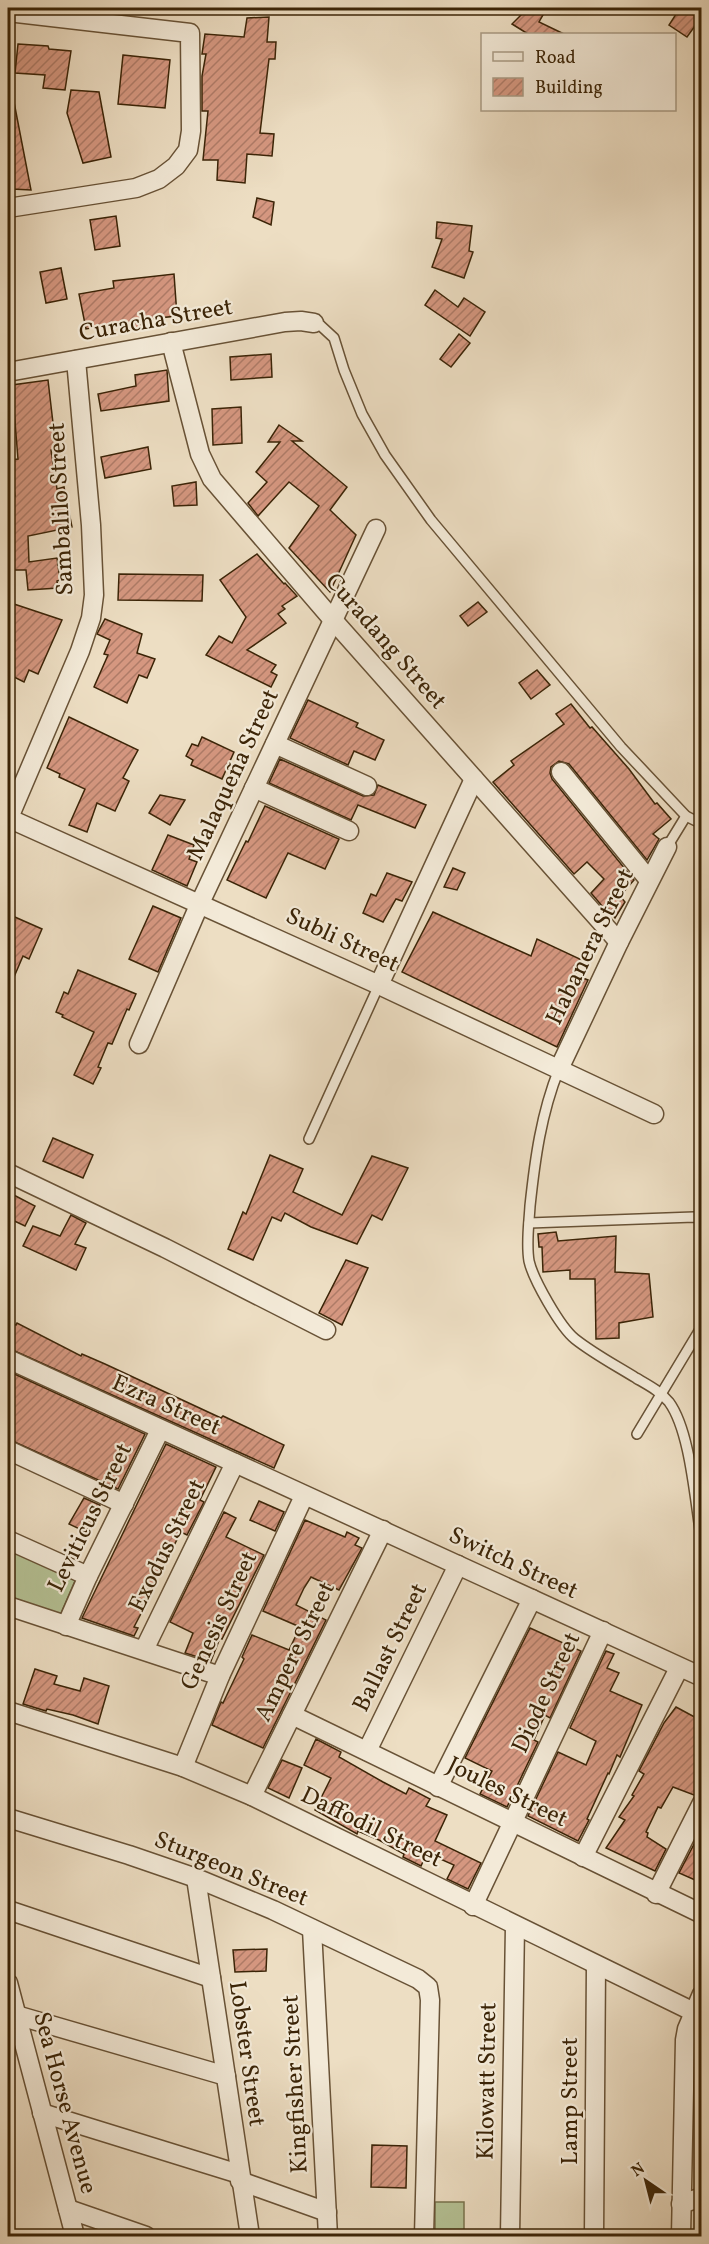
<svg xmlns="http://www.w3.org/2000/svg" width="709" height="2244" viewBox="0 0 709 2244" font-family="Vollkorn,serif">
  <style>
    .park { fill: #b5c295; stroke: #78734e; stroke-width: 1.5 }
    .building { fill: url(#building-hatch); stroke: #3b2407; stroke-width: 1.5 }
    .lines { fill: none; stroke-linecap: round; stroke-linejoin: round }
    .service-casing { stroke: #685236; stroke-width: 12 }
    .minor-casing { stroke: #685236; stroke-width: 21 }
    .service { stroke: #f3ead8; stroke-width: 9 }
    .minor { stroke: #f3ead8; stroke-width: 18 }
    .labels { text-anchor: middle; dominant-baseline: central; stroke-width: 4.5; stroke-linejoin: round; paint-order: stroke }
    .street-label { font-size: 24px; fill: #3b2407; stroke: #f3ead8 }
  </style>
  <defs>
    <pattern id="building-hatch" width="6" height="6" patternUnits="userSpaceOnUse" patternTransform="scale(1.5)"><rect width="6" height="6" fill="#d59780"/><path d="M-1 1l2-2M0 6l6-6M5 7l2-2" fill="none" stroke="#ae7b67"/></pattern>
  </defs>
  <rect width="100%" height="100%" fill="#eddec3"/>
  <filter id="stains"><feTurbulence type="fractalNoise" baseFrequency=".00333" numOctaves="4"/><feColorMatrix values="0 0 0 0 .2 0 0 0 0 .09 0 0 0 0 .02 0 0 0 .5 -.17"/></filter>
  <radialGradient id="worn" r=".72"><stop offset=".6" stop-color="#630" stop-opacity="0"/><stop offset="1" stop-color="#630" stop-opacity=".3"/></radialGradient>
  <g class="park">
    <polygon points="8,1547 77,1576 59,1618 8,1600"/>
    <rect x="435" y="2202" width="29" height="34"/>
  </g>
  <g class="building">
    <polygon points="528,8 547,8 539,22 564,34 528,34 512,24"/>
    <polygon points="680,8 683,8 700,19 687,37 669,25"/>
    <polygon points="269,17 267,42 276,42 275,59 269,59 260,133 274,134 272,156 247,154 245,183 217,180 218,160 203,160 208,111 202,111 202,76 206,54 202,54 205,34 244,37 247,18"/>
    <polygon points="18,44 48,46 49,49 71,51 65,90 43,88 45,75 15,73"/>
    <polygon points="123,55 170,60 165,108 118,104"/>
    <polygon points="71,90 99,92 111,157 83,163 67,113"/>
    <polygon points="14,102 31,190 12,189 8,163 8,103"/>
    <polygon points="257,198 274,202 271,225 253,217"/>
    <polygon points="116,216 120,246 95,250 90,220"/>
    <polygon points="437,222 472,226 469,251 473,252 464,278 432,267 442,239 436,238"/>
    <polygon points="61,268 67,299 46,303 40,272"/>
    <polygon points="174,274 177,316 140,320 142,329 121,332 120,323 86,329 79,294 114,288 113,281"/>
    <polygon points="435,290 458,307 464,298 485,312 470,336 425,305"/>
    <polygon points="459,334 470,343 451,367 440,359"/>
    <polygon points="271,354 272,377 231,380 230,357"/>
    <polygon points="167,370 169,401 101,411 98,394 136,386 135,375"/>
    <polygon points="48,380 56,449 51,450 57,489 64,487 72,527 28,536 29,562 57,558 60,580 57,581 58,588 28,590 26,570 13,570 12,562 8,562 8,498 15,496 10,460 18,459 12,385"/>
    <polygon points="241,407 242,443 213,445 212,409"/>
    <polygon points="279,425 302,441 292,441 347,487 330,510 356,535 330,592 289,548 319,506 289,482 258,516 248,503 267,482 256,472 280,442 268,442"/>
    <polygon points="148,447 151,469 105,478 101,457"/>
    <polygon points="196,482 197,505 174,506 172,486"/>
    <polygon points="257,554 284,584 285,583 297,596 282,606 285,609 278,614 286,623 247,650 276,665 271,672 277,675 271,687 206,655 219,636 232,643 246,617 220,580"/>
    <polygon points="119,574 203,575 202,601 118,600"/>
    <polygon points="8,602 62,620 38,674 29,670 24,682 8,674"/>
    <polygon points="478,602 487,612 468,626 460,616"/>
    <polygon points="105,619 142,634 137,653 155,659 147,678 139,675 127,703 94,687 108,655 104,654 110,640 97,634"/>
    <polygon points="537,670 550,685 531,699 519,683"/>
    <polygon points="308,700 358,723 356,727 384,740 375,760 354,751 348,765 290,738"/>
    <polygon points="571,704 590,728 592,727 629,769 655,804 657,803 671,819 653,834 659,839 647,860 569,764 559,761 551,767 550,773 552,779 634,880 620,896 625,902 615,918 606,905 603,907 591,893 604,879 587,862 574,874 493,782 514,765 511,761 564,724 556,714"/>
    <polygon points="69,717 138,750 123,778 129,781 115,811 97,803 87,832 69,825 85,789 59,777 60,774 47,768"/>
    <polygon points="202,737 234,752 222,779 191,765 193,760 186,756 192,744 198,746"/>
    <polygon points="280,759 363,796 374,795 378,785 426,805 415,828 358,805 351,820 269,783"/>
    <polygon points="160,795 185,800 170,825 149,813"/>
    <polygon points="265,806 339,839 325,869 288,853 266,898 227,880 246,841 248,842"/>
    <polygon points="168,835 194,845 189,859 197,862 187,886 152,870"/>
    <polygon points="453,868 465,873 457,890 444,887"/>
    <polygon points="387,873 412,882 402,901 396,899 383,922 363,913 371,894 376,896"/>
    <polygon points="153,906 181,918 158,972 129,959"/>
    <polygon points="433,912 531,956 537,939 582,960 575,975 588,980 557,1047 402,972"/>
    <polygon points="8,914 42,929 29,959 23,956 8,991"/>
    <polygon points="78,970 136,994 129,1010 127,1009 112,1044 108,1043 98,1067 101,1068 93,1084 74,1075 94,1032 62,1017 63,1015 56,1012 64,992 68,994"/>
    <polygon points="53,1138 93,1155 83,1178 43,1161"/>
    <polygon points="270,1155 303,1169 293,1192 342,1215 372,1156 408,1168 382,1220 372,1215 357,1244 311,1227 285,1213 281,1221 272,1217 253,1260 228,1249 243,1212 246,1214"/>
    <polygon points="8,1192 35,1206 25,1226 8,1218"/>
    <polygon points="71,1215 86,1223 75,1244 86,1248 76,1270 23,1246 33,1226 60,1236"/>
    <polygon points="556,1232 558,1241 616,1236 615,1272 649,1274 653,1317 619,1323 619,1338 596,1339 595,1279 570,1279 570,1270 543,1272 542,1247 539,1247 538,1234"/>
    <polygon points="346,1260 368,1268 342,1325 319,1313"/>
    <polygon points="8,1321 16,1325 17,1323 81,1356 82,1354 105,1364 221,1418 223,1416 284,1445 274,1468 8,1348"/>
    <polygon points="8,1371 145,1434 118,1489 8,1439"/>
    <polygon points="166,1444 216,1467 200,1500 204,1502 187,1535 181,1532 145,1601 147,1602 134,1627 138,1628 134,1636 82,1618"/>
    <polygon points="84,1498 100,1505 86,1532 69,1524"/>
    <polygon points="259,1501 284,1512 275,1531 250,1520"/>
    <polygon points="224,1512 236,1518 226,1537 264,1555 222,1639 220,1638 211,1661 185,1653 193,1633 170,1622"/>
    <polygon points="305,1520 345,1537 347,1532 359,1538 355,1545 362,1548 339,1590 311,1577 304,1588 296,1605 326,1620 263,1748 212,1725 221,1702 223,1703 244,1659 242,1657 252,1635 289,1650 300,1627 263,1611"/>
    <polygon points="530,1628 581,1651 550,1718 545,1715 534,1740 538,1742 507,1807 480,1794 492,1771 465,1758"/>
    <polygon points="606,1651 614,1654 607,1668 619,1673 610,1691 642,1705 620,1757 617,1755 609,1774 608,1773 587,1819 589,1820 578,1841 528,1816 558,1752 586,1765 596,1741 570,1728"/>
    <polygon points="35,1669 57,1676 54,1684 80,1691 84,1678 109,1686 98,1724 73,1715 47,1709 46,1711 23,1704"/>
    <polygon points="676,1707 702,1721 702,1792 694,1795 673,1787 661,1808 658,1807 646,1832 648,1833 647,1837 666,1849 655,1871 606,1848 625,1820 619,1817 634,1796 632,1795 644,1774 639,1771 664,1723"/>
    <polygon points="316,1739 341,1752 339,1757 383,1782 406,1794 409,1788 430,1799 426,1806 447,1815 435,1841 481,1863 468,1889 447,1879 454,1865 427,1853 421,1866 403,1857 404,1854 379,1840 358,1831 357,1834 315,1810 331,1778 304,1765"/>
    <polygon points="282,1760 302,1768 289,1798 268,1788"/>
    <polygon points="702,1829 702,1883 679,1873"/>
    <polygon points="267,1949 266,1971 235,1972 233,1950"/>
    <polygon points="372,2145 407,2146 406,2188 371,2187"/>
  </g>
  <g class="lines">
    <defs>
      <g id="service">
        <polyline points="314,323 321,326 334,338 344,370 362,414 385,455 431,520 621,747 686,816 702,824"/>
        <polyline points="667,847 686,816"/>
        <path d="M559,1069C541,1114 535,1159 530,1206C529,1224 526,1243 529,1261C533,1279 560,1327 575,1339C594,1354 615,1365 636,1378C648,1385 660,1391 669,1402C691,1432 695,1504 702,1542"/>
        <polyline points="309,1139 379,985"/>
        <polyline points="529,1223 694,1217 702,1218"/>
        <polyline points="637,1434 702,1326"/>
      </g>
      <g id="minor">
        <polyline points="8,12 190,33 191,131 188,150 176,166 159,179 136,188 8,208"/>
        <polyline points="171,342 200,454 212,479 333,620 619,942"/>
        <polyline points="8,372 285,322 301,321 314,323"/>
        <polyline points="275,744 367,786"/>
        <polyline points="561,772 649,880"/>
        <polyline points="254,788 349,831"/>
        <polyline points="8,818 379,985 654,1114"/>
        <polyline points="8,820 80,651 91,618 94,595 91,525 76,360"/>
        <polyline points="379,985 474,779"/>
        <polyline points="139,1044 200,903 376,529"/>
        <polyline points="559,1069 619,942 667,847"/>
        <polyline points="8,1173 165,1248 326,1330"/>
        <polyline points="8,1359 702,1677"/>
        <polyline points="8,1450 124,1504"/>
        <polyline points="8,1540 88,1576"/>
        <polyline points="8,1606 220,1676"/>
        <polyline points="66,1626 88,1576 160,1430"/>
        <polyline points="144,1650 235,1463"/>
        <polyline points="8,1711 183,1767 252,1796 702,2016"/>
        <polyline points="292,1715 702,1914"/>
        <polyline points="367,1751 458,1565"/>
        <polyline points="183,1767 220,1676 304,1496"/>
        <polyline points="438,1787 532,1599"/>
        <polyline points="252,1796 383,1530"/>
        <polyline points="8,1818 129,1855 196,1878 273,1910 418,1979 428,1987 430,2000 424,2236"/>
        <polyline points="583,1857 679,1668"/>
        <polyline points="196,1878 250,2236"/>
        <polyline points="656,1894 702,1803"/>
        <polyline points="473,1906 603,1631"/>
        <polyline points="8,1910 211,1978"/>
        <polyline points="312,1929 328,2236"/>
        <polyline points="8,1983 75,2236"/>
        <polyline points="16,2015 226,2076"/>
        <polyline points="42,2113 239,2174"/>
        <polyline points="240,2181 327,2212"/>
        <polyline points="681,2204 702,2197"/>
        <polyline points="68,2209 146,2236"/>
        <polyline points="510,2236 515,1926"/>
        <polyline points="594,2236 596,1965"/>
        <polyline points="681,2236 685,2040 687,2029 702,1994"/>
      </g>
    </defs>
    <use href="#service" class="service-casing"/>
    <use href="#minor" class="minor-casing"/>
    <use href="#service" class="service"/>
    <use href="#minor" class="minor"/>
  </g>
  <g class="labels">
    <g class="street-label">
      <text transform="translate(156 321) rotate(-10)">Curacha Street</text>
      <text transform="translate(62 509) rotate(-93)">Sambalilo Street</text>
      <text transform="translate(385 642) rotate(49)">Curadang Street</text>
      <text transform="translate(234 775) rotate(-65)">Malaqueña Street</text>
      <text transform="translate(342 941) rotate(25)">Subli Street</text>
      <text transform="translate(591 947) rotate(-64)">Habanera Street</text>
      <text transform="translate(166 1406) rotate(24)">Ezra Street</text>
      <text transform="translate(91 1518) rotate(-64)">Leviticus Street</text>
      <text transform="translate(168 1546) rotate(-64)">Exodus Street</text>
      <text transform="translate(513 1564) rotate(25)">Switch Street</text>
      <text transform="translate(220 1621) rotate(-65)">Genesis Street</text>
      <text transform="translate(391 1648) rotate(-64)">Ballast Street</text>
      <text transform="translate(296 1652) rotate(-64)">Ampere Street</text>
      <text transform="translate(547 1693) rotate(-65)">Diode Street</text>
      <text transform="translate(507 1793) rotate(26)">Joules Street</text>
      <text transform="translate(371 1828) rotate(26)">Daffodil Street</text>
      <text transform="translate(231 1870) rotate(22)">Sturgeon Street</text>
      <text transform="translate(246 2054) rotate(82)">Lobster Street</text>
      <text transform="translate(488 2081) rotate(-89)">Kilowatt Street</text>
      <text transform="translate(296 2084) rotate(-93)">Kingfisher Street</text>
      <text transform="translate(571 2101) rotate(-90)">Lamp Street</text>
      <text transform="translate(64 2103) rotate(75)">Sea Horse Avenue</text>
    </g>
  </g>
  <rect width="709" height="2244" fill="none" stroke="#eddec3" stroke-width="30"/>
  <rect x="9" y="9" width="691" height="2226" fill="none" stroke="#3b2407" stroke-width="3"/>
  <rect x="15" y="15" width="679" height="2214" fill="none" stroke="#3b2407" stroke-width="1.5"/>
  <rect x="481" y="33" width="195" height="78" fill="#f3ead8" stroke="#a99b84" stroke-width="1.5"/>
  <rect x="493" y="52" width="30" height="9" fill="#f3ead8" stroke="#a99b84" stroke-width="1.5"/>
  <text x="535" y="63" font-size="18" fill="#3b2407">Road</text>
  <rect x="493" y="78" width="30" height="18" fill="url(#building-hatch)" stroke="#a99b84" stroke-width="1.5"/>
  <text x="535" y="93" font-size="18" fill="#3b2407">Building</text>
  <g transform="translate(646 2181) rotate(325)" stroke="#f3ead8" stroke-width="4.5" paint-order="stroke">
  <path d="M0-4.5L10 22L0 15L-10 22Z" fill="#3b2407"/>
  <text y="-9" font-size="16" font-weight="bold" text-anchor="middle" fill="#3b2407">N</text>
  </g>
  <rect width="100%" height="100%" filter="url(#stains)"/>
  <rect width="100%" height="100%" fill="url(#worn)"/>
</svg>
